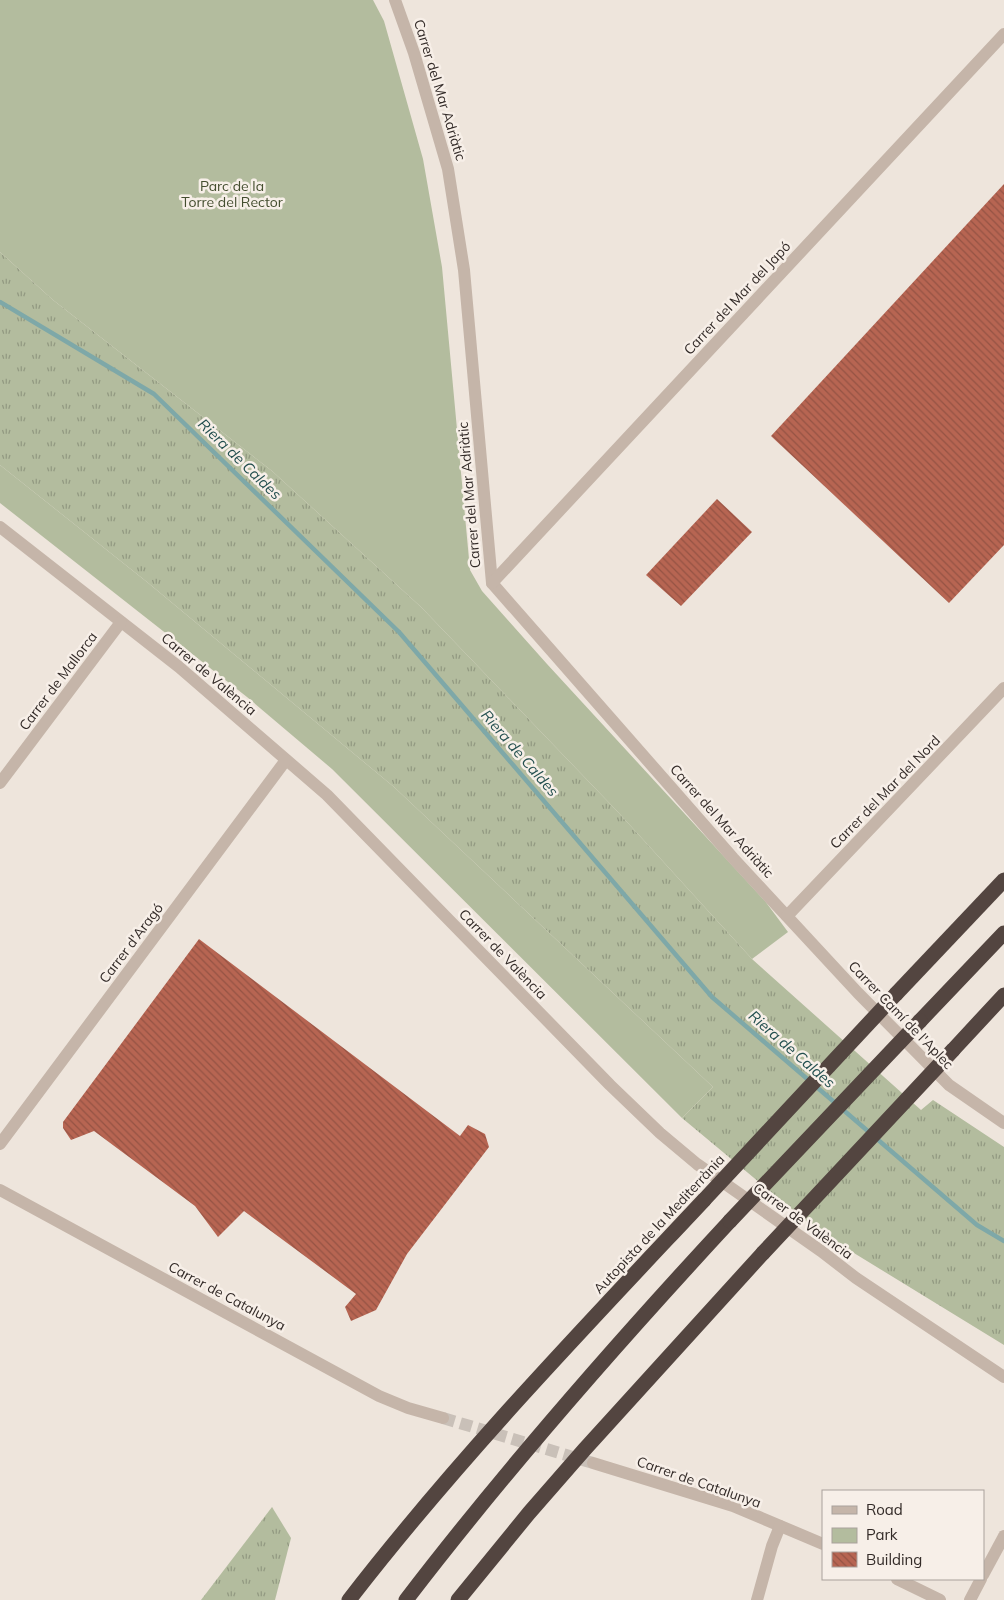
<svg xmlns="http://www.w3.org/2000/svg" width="1004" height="1600" viewBox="0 0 1004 1600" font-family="Mulish,sans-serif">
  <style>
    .grass { fill: url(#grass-tufts) }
    .green { fill: #b3bc9e }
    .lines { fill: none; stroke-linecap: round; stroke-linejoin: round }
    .stream { stroke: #7ea8a8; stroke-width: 4.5 }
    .building { fill: url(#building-back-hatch) }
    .minor-tunnel { stroke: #c9c0b8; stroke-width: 12; stroke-dasharray: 12 6; stroke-linecap: butt }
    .minor { stroke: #c5b5a9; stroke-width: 12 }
    .highway { stroke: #534540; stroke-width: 15 }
    .highway-bridge { stroke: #534540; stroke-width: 15 }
    .labels { text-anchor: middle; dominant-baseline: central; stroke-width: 5; stroke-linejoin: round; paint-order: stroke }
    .street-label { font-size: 14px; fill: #332b28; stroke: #f7efe8 }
    .park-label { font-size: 14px; fill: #444e2f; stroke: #f7efe8 }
    .water-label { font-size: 15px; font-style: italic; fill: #234f4f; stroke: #f7efe8 }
  </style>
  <defs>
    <pattern id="grass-tufts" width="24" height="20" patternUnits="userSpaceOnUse" patternTransform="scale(1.25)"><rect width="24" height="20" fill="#b3bc9e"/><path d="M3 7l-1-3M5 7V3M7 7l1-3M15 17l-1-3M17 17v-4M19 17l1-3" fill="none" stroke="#929981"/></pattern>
    <pattern id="building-back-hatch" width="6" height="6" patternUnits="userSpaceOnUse" patternTransform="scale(1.25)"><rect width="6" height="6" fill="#b76552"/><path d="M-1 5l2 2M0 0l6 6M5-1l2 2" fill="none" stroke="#955344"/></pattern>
  </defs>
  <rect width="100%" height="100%" fill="#eee5dc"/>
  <g class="grass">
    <polygon points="0,252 53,300 272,471 421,607 617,811 752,959 921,1110 933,1100 1004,1147 1004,1345 818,1231 682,1118 713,1087 394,787 147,582 0,465"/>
    <polygon points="272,1507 291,1538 275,1600 201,1600"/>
  </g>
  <g class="green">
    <polygon points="0,0 373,0 384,21 423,159 442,267 470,570 482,591 547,664 765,901 788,932 752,959 617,811 421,607 272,471 53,300 0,252"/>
    <polygon points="0,465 147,582 394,787 713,1087 682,1118 332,769 247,697 0,503"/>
  </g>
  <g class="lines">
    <polyline class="stream" points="0,302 154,394 399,632 712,997 977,1225 1004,1241"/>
  </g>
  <g class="building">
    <polygon points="1004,184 1004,545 949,603 771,436"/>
    <polygon points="717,499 752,532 681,606 646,575"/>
    <polygon points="199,939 460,1136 468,1125 485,1134 489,1147 407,1254 376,1310 351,1321 345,1307 356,1294 244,1211 218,1237 195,1206 94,1131 71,1140 63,1128 63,1122"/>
  </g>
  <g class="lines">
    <polyline class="minor-tunnel" points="443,1418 593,1463"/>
    <g class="minor">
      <polyline points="395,0 414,53 448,169 464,270 492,583 733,858 858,993 949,1085 1004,1123"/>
      <polyline points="0,527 179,667 327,795 610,1085 660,1133 697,1164 821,1251 856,1278 1004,1377"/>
      <polyline points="492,583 1004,34"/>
      <polyline points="0,783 121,622"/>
      <polyline points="787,916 1004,688"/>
      <polyline points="0,1144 286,760"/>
      <polyline points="0,1190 379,1396 408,1408 443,1418"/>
      <polyline points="593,1463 733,1506 823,1544"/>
      <polyline points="983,1575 1004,1536"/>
      <polyline points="897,1579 940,1600"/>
      <polyline points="757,1600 772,1546 780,1526"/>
      <polyline points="970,1600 981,1579"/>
    </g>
    <g class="highway">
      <polyline points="896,994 1004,880"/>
      <polyline points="920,1021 1004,933"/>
      <polyline points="953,1050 1004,995"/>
      <path d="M349,1600C458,1459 582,1330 704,1200"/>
      <path d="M406,1600C507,1468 617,1343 730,1221"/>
      <polyline points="458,1600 529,1513 584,1450 763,1253"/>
    </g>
    <g class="highway-bridge">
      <polyline points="704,1200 896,994"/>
      <polyline points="730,1221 920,1021"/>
      <polyline points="763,1253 953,1050"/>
    </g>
  </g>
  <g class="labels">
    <g class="street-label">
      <text transform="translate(440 90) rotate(73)">Carrer del Mar Adriàtic</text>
      <text transform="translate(737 298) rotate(-47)">Carrer del Mar del Japó</text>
      <text transform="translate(469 495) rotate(-95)">Carrer del Mar Adriàtic</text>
      <text transform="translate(209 674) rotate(40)">Carrer de València</text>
      <text transform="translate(58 681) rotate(-53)">Carrer de Mallorca</text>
      <text transform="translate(885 792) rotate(-46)">Carrer del Mar del Nord</text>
      <text transform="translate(722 821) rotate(48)">Carrer del Mar Adriàtic</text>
      <text transform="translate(131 943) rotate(-53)">Carrer d'Aragó</text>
      <text transform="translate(503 954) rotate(46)">Carrer de València</text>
      <text transform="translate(901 1015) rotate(46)">Carrer Camí de l'Aplec</text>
      <text transform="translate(803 1221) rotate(36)">Carrer de València</text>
      <text transform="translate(659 1224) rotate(-47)">Autopista de la Mediterrània</text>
      <text transform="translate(227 1296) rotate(28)">Carrer de Catalunya</text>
      <text transform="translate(699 1482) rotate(19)">Carrer de Catalunya</text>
    </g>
    <g class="park-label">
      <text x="232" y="186">Parc de la<tspan x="232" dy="16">Torre del Rector</tspan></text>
    </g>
    <g class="water-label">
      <text transform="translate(240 459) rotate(44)">Riera de Caldes</text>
      <text transform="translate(520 753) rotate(49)">Riera de Caldes</text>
      <text transform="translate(792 1049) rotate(41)">Riera de Caldes</text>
    </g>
  </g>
  <rect x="822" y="1490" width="162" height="90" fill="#f7efe8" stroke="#a9a19b"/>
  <rect x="832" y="1506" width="25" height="8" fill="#c5b5a9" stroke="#a9a19b"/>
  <text x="866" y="1515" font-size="15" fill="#332b28">Road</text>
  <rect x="832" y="1528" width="25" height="15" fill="#b3bc9e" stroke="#a9a19b"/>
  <text x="866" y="1540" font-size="15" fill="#332b28">Park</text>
  <rect x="832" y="1552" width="25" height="15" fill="url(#building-back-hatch)" stroke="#a9a19b"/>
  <text x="866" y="1565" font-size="15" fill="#332b28">Building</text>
</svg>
